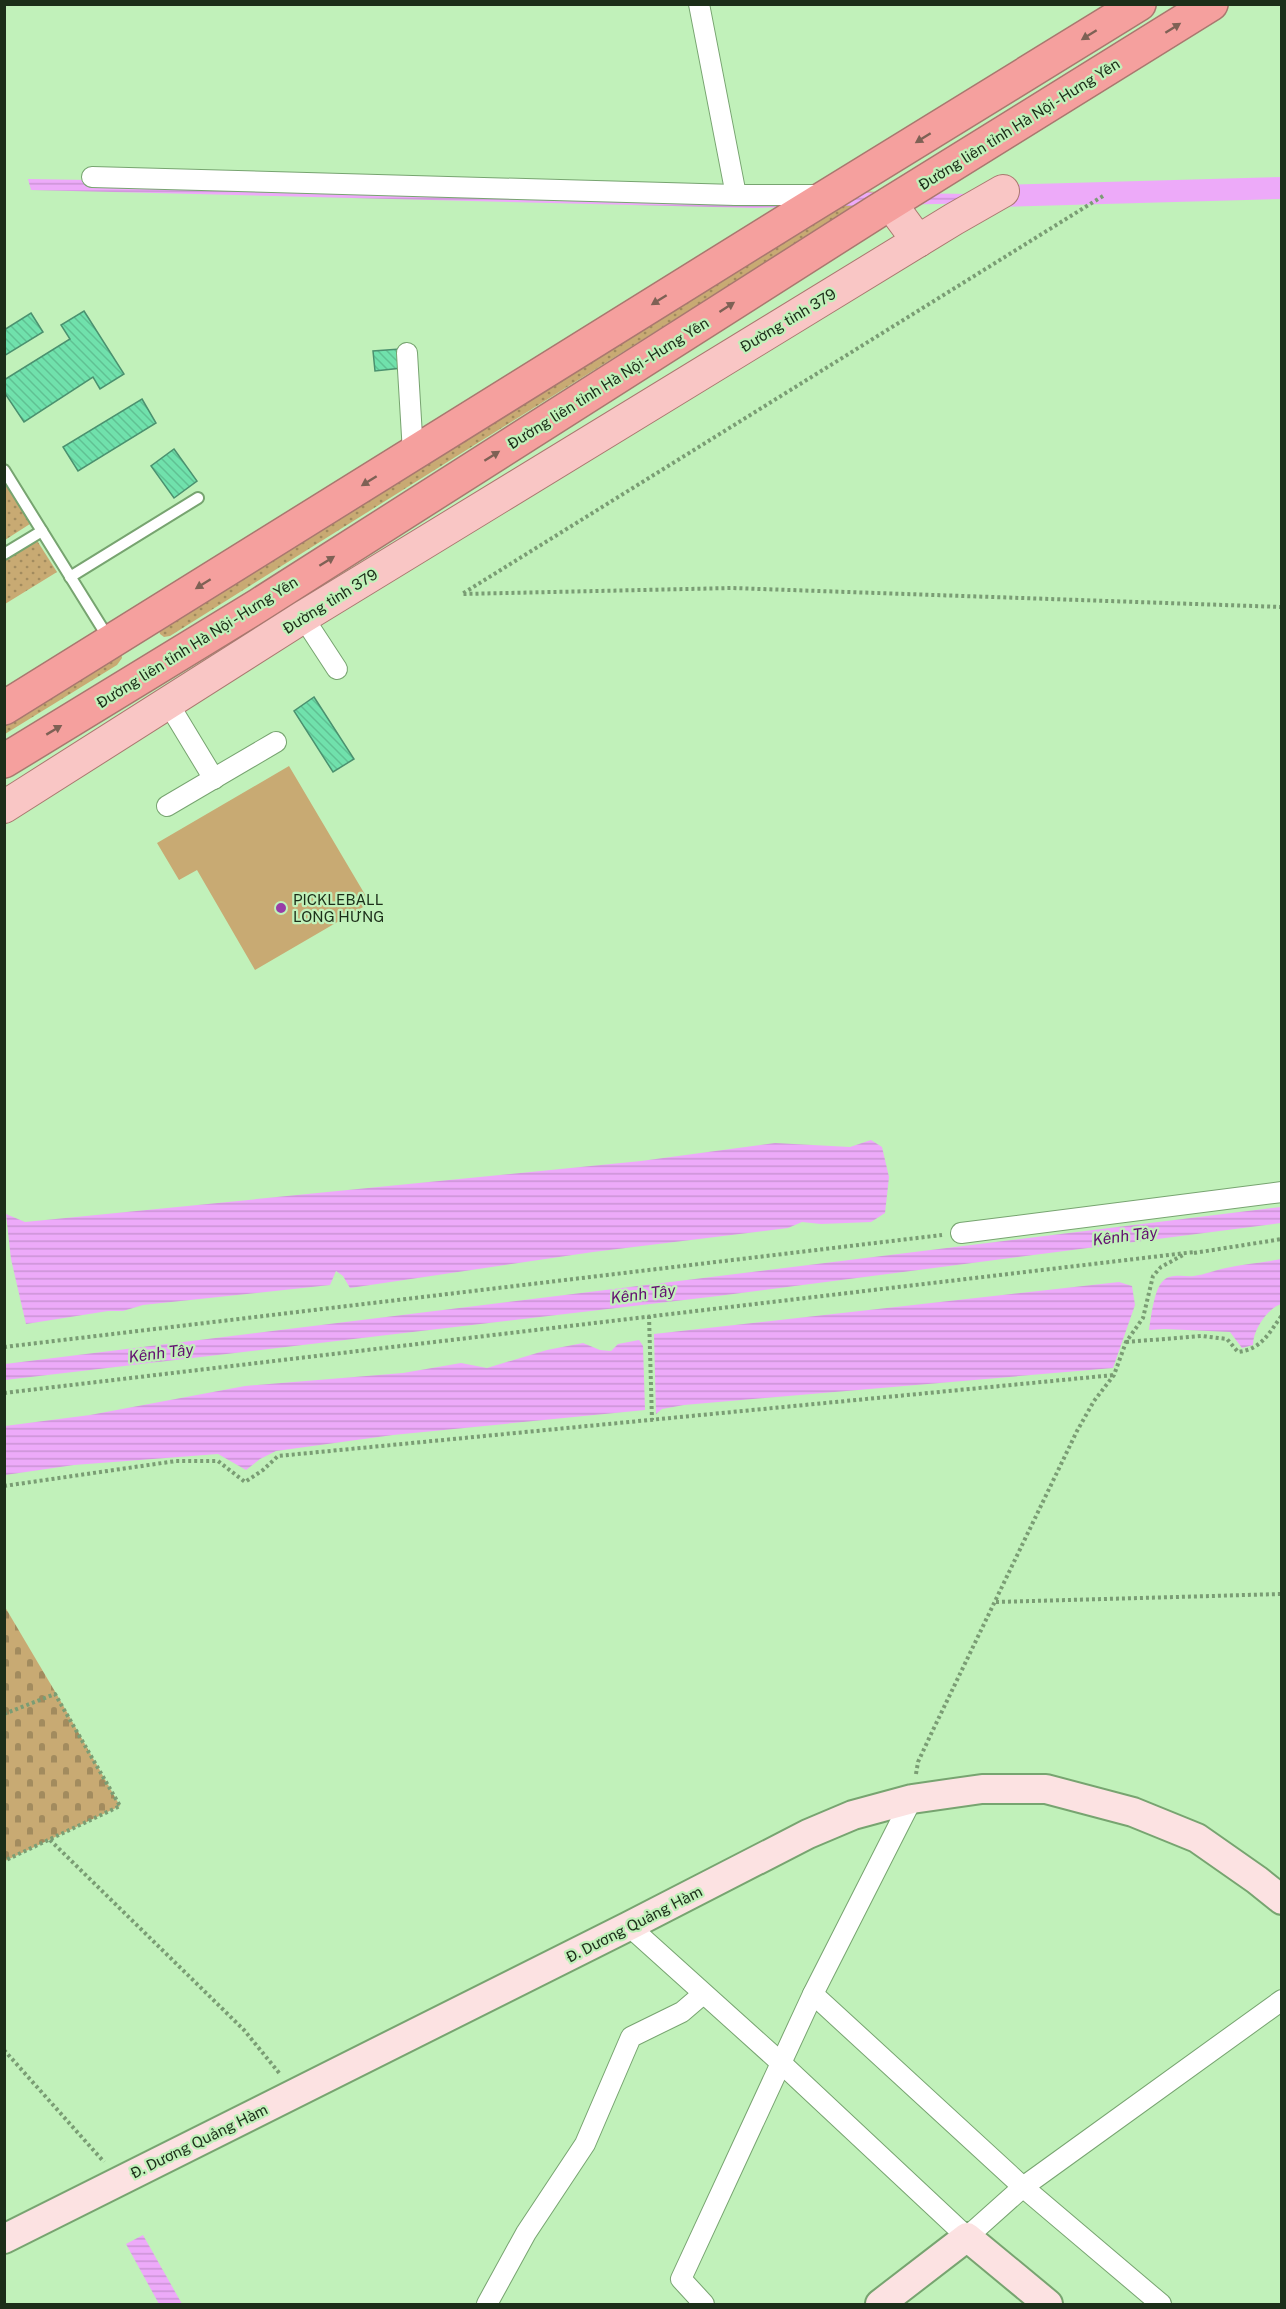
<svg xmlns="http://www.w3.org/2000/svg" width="1286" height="2309" viewBox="0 0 1286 2309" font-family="'Public Sans',sans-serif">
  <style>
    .grass { fill: url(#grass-dots) }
    .cemetery { fill: url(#cemetery-stones) }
    .park { fill: #c8aa73 }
    .water { fill: url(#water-rules) }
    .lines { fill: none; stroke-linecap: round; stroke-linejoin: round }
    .canal { stroke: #edaaf9; stroke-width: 22 }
    .building { fill: url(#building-back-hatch); stroke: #4b916f; stroke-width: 1.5 }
    .lane-casing { stroke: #77a470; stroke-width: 14 }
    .street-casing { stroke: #77a470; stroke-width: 22 }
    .secondary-casing { stroke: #77a470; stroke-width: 32 }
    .primary-casing { stroke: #a9786f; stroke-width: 34 }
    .highway-casing { stroke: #a9786f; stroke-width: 36 }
    .path { stroke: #7a9d74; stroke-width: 4; stroke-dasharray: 3 3; stroke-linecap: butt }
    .lane { stroke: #fff; stroke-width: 10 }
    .street { stroke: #fff; stroke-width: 20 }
    .secondary { stroke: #fce2e2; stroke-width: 28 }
    .primary { stroke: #f9c6c5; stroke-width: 32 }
    .highway { stroke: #f5a09e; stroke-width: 33 }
    .oneway { fill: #7e6155 }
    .poi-dot { fill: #983da8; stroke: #c1f1ba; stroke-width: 2 }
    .labels { text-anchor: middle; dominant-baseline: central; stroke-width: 4.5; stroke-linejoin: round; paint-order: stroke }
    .street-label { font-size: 15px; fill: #1c2e19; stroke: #c1f1ba }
    .poi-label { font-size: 15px; fill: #1c2e19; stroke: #c1f1ba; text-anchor: start }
    .water-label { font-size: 16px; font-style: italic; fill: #631170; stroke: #c1f1ba }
  </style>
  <defs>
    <pattern id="grass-dots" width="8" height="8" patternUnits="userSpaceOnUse" patternTransform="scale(1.5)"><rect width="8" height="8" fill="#c8aa73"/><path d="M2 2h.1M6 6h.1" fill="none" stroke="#a28b5e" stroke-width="1.8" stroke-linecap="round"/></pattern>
    <pattern id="cemetery-stones" width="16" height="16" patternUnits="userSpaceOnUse" patternTransform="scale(1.5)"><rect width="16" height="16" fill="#c8aa73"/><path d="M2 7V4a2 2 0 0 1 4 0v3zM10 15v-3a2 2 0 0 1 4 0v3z" fill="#a28b5e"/></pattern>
    <pattern id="water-rules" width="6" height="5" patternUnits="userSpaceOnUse" patternTransform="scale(1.5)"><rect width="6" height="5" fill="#edaaf9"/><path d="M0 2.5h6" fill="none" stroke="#cb93d5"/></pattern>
    <pattern id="building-back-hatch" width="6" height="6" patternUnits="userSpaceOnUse" patternTransform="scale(1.5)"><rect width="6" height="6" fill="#70e1ac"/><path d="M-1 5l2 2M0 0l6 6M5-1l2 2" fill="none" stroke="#60c193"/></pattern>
  </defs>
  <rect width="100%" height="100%" fill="#c1f1ba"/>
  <g class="grass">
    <polygon points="861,191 878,192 170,636 164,637 160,634 158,626"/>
    <polygon points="4,477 33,522 5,540 4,540"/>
    <polygon points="36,539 57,572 5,604 5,558"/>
    <polygon points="121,652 122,658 117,665 5,734 5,719"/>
  </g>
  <polygon class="cemetery" points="5,1607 60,1700 120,1806 5,1861"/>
  <polygon class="park" points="289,766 370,903 255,970 197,870 179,880 157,843"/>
  <g class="water">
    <polygon points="28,179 1029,195 1027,202 754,208 31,190"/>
    <polygon points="871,1140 882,1147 889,1177 885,1213 871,1222 821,1224 802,1222 788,1228 593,1252 350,1288 343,1276 336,1271 330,1285 143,1305 123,1311 108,1311 26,1324 11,1259 6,1214 25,1222 641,1161 775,1143 850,1147"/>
    <polygon points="1281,1207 1281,1223 718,1296 5,1380 5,1364"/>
    <path d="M1281,1259V1304C1267,1309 1253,1330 1253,1345L1242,1348L1230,1332L1165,1329L1149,1330C1151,1318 1154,1289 1163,1281C1170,1273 1185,1277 1194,1276C1203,1275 1216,1270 1226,1268C1244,1264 1263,1263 1281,1259Z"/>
    <polygon points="1119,1282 1132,1286 1135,1305 1113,1368 684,1405 662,1409 656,1414 654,1334"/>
    <polygon points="639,1340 643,1346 645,1410 393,1435 276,1451 260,1459 246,1470 218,1454 74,1465 5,1475 5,1426 90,1415 245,1386 403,1373 461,1363 487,1368 547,1350 583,1343 600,1350 611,1351 618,1344"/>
    <polygon points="143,2235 182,2304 159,2304 126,2244"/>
  </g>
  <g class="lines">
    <polyline class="canal" points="998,196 1282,188"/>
  </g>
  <g class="building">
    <polygon points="84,311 124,374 100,389 93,377 24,422 4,392 4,380 70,339 61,325"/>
    <polygon points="31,313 43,332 4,356 4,330"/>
    <polygon points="400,349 402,368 375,371 373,351"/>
    <polygon points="142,399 156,423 78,471 63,447"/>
    <polygon points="174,449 197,481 174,498 151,466"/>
    <polygon points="314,697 354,759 333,772 294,711"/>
  </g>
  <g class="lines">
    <defs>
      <g id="lane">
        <polyline points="4,470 109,639"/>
        <polyline points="4,554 42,531"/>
        <polyline points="70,577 198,498"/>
      </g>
      <g id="street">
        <polyline points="699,4 736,195 824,195"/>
        <polyline points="92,177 736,195"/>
        <polyline points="407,353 413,453"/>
        <polyline points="303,617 337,669"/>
        <polyline points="168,703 214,779"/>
        <polyline points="167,806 276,742"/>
        <polyline points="961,1233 1282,1192"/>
        <polyline points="629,1926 780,2062 967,2237 1023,2187 1282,2000"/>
        <polyline points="813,1994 1023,2187 1161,2304"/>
        <polyline points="487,2304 526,2233 585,2144 631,2037 682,2012 703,1994"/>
        <polyline points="704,2304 681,2279 813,1994 912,1799"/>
      </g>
      <g id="secondary">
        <polyline points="4,2239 629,1926 808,1834 853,1815 912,1799 982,1789 1046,1789 1133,1812 1197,1838 1257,1880 1282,1900"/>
        <polyline points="880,2304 967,2237 1048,2304"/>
      </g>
      <g id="primary">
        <polyline points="890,203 918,241"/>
        <polyline points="4,807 303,617 954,219 1003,191"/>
      </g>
      <g id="highway">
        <polyline points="4,708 798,214 1139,4"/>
        <polyline points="4,761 259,605 876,212 1211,4"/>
      </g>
    </defs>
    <use href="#lane" class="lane-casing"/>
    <use href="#street" class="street-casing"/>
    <use href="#secondary" class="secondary-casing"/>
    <use href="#primary" class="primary-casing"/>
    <use href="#highway" class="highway-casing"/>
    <g class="path">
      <polyline points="1103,196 462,594 732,588 1282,607"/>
      <polyline points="1194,1253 1282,1239"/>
      <polyline points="649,1316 652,1420"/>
      <path d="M1126,1342L1202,1336L1227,1339L1238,1352C1262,1349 1269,1333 1282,1315"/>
      <polyline points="4,1347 942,1235"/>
      <polyline points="4,1393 1194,1252"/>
      <polyline points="4,1486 176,1461 218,1461 245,1482 263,1470 278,1456 1114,1375"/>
      <polyline points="996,1602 1282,1594"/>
      <polyline points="4,1714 55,1694 120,1806 4,1861"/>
      <polyline points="916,1774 918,1762 932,1732 1077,1431 1094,1401 1114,1375 1126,1342 1143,1318 1153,1276 1161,1267 1183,1255"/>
      <polyline points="50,1840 244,2030 280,2074"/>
      <polyline points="4,2050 104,2162"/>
    </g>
    <use href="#lane" class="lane"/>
    <use href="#street" class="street"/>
    <use href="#secondary" class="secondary"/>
    <use href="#primary" class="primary"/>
    <use href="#highway" class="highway"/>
  </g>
  <defs><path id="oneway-solid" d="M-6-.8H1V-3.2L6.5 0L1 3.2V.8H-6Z" transform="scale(1.5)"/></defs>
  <g class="oneway">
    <use href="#oneway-solid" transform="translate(1173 28) rotate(-32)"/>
    <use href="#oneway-solid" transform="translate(1089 35) rotate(148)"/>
    <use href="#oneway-solid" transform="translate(923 138) rotate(148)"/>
    <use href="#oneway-solid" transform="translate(659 300) rotate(148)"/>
    <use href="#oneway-solid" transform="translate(727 307) rotate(-33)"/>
    <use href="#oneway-solid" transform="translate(492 456) rotate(-32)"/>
    <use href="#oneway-solid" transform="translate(369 481) rotate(148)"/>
    <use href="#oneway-solid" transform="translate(327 561) rotate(-32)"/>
    <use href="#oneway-solid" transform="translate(203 584) rotate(148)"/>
    <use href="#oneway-solid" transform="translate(54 730) rotate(-31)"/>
  </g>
  <circle class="poi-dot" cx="281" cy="908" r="6"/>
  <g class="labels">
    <g class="street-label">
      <text transform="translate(1019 124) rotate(-32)">Đường liên tỉnh Hà Nội - Hưng Yên</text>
      <text transform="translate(788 320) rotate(-31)">Đường tỉnh 379</text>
      <text transform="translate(608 383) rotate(-32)">Đường liên tỉnh Hà Nội - Hưng Yên</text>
      <text transform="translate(330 601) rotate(-32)">Đường tỉnh 379</text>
      <text transform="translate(197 642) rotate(-32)">Đường liên tỉnh Hà Nội - Hưng Yên</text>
      <text transform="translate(634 1924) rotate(-27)">Đ. Dương Quảng Hàm</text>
      <text transform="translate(199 2141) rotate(-26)">Đ. Dương Quảng Hàm</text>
    </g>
    <g class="poi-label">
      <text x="293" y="899">PICKLEBALL<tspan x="293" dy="17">LONG HƯNG</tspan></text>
    </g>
    <g class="water-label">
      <text transform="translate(1125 1236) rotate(-7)">Kênh Tây</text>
      <text transform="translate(643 1294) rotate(-7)">Kênh Tây</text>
      <text transform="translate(161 1353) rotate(-7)">Kênh Tây</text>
    </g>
  </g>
  <rect width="1286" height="2309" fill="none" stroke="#1c2e19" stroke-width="12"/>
</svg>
